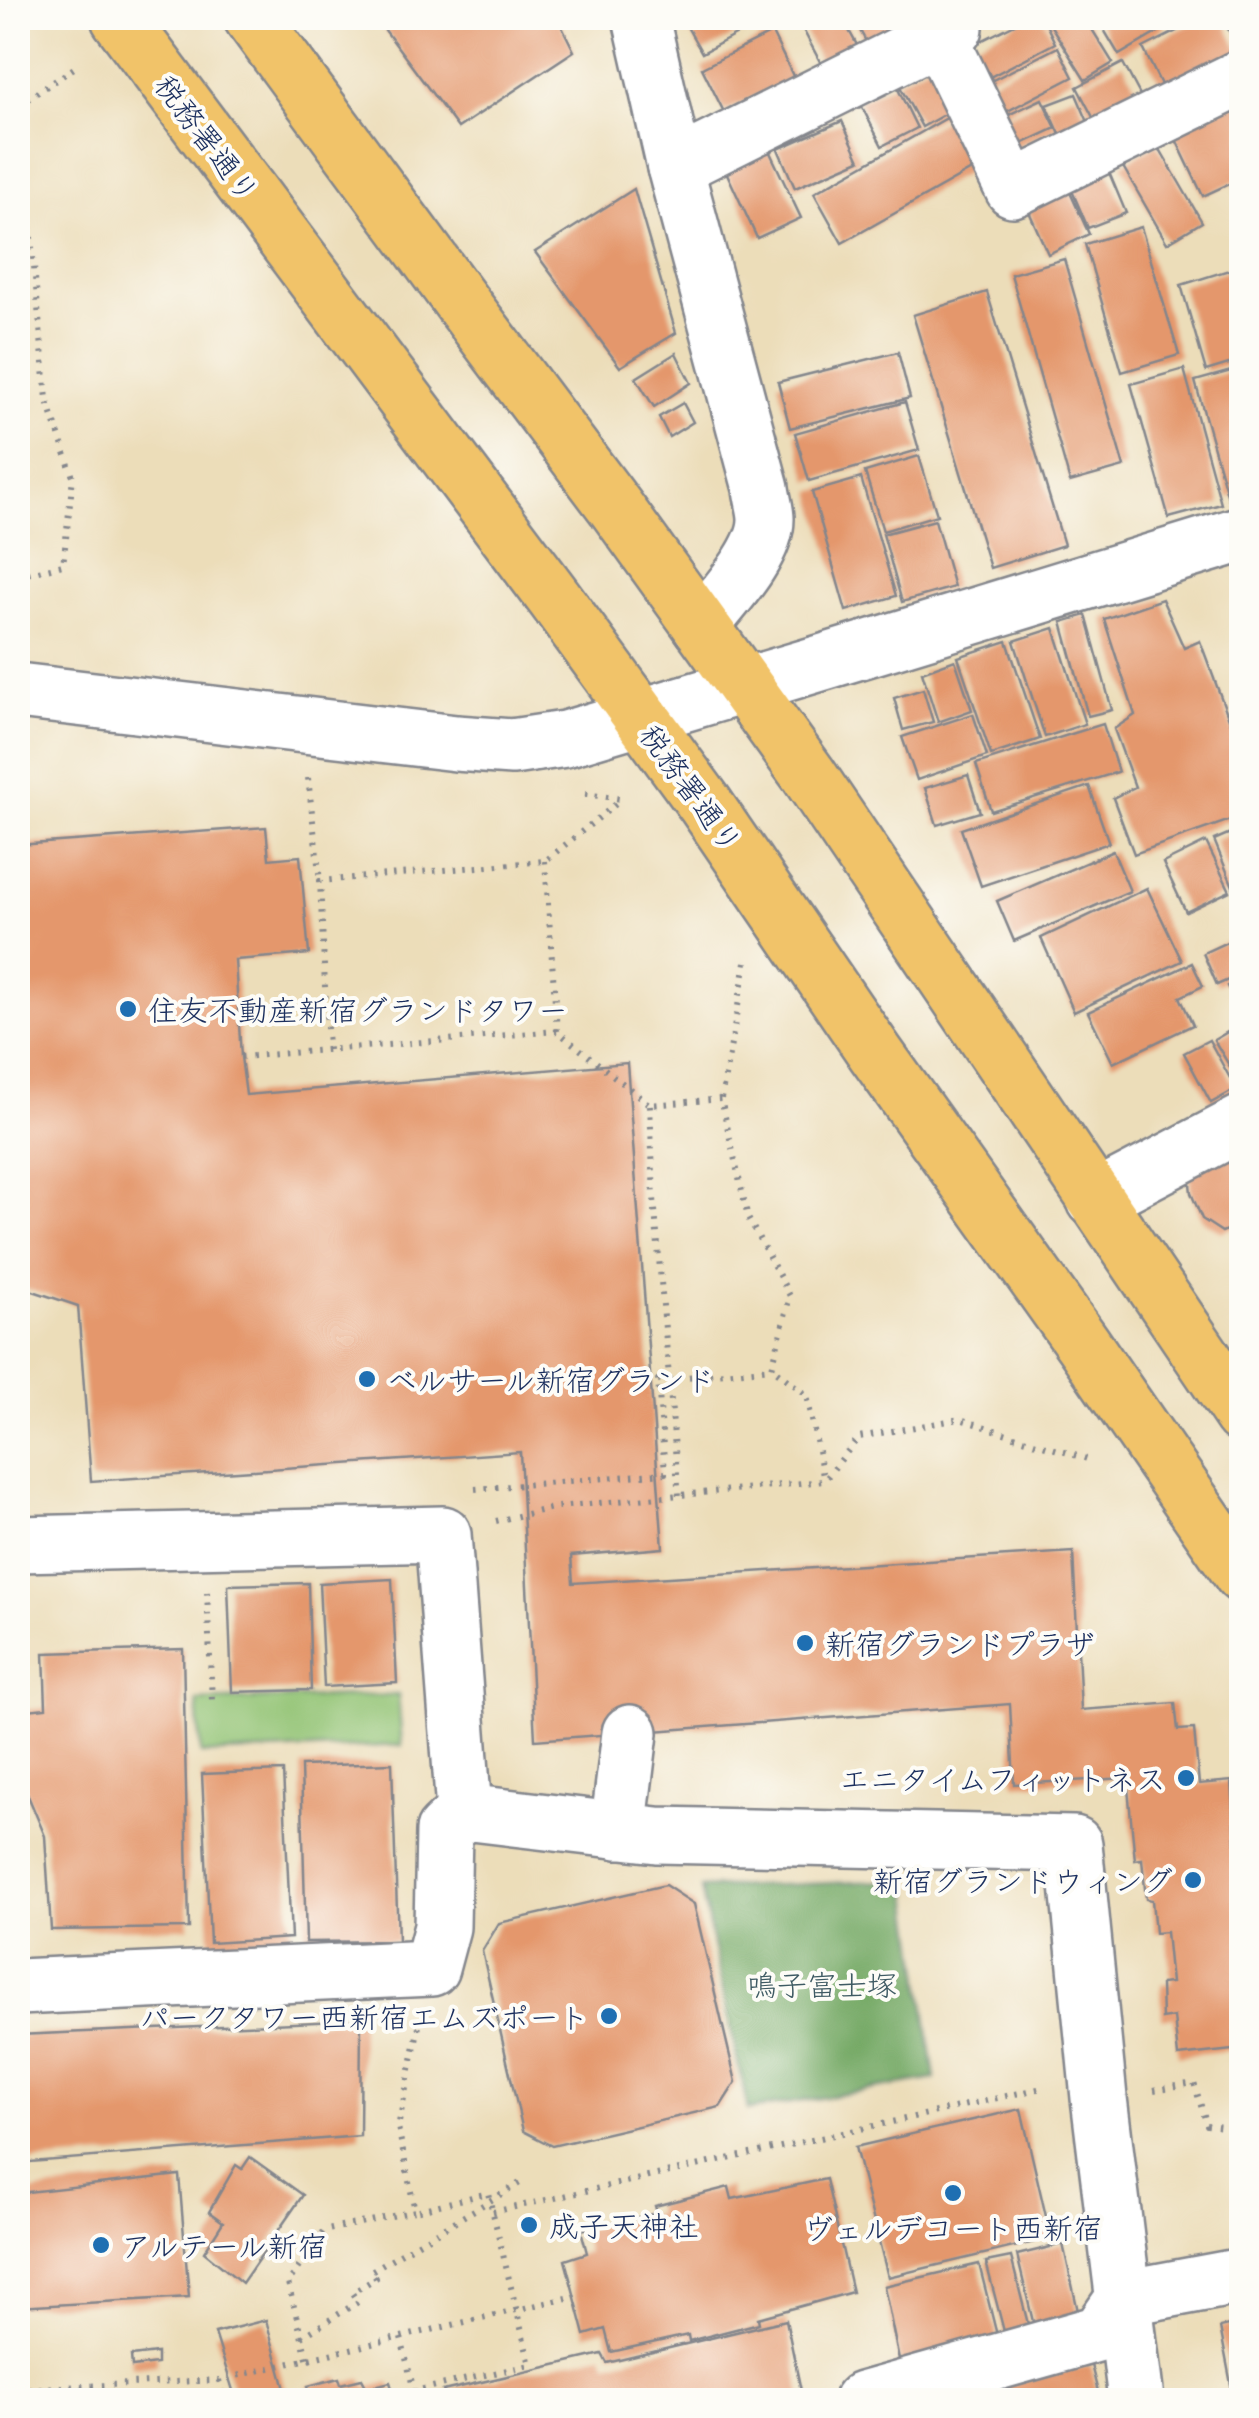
<svg xmlns="http://www.w3.org/2000/svg" width="1259" height="2418" viewBox="0 0 1259 2418" font-family="Mali,'Klee One',sans-serif">
  <style>
    .green { fill: #92c373; stroke: #567968; stroke-width: 2.5 }
    .forest { fill: #75a965; stroke: #486c62; stroke-width: 2.5 }
    .building { fill: #e4976c }
    .lines { fill: none; stroke-linecap: round; stroke-linejoin: round }
    .minor-casing { stroke: #84868c; stroke-width: 60 }
    .major-casing { stroke: #84868c; stroke-width: 60 }
    .path { stroke: #84868c; stroke-width: 6; stroke-dasharray: 2.5 8; stroke-linecap: butt }
    .minor { stroke: #fff; stroke-width: 55 }
    .major { stroke: #f1c369; stroke-width: 55 }
    .poi-dot { fill: #1f6fb2; stroke: #fdfcf7; stroke-width: 4 }
    .labels { text-anchor: middle; dominant-baseline: central; stroke-width: 8; stroke-linejoin: round; paint-order: stroke }
    .street-label { font-size: 30px; fill: #1b2f5e; stroke: #fdfcf7 }
    .poi-label { font-size: 30px; fill: #1b2f5e; stroke: #fdfcf7; text-anchor: start }
    .park-label { font-size: 30px; fill: #3f5b64; stroke: #fdfcf7 }
  </style>
  <rect width="100%" height="100%" fill="#fdfcf7"/>
  <filter id="ink" filterUnits="userSpaceOnUse"><feTurbulence type="fractalNoise" baseFrequency=".01" numOctaves="2"/><feDisplacementMap in="SourceGraphic" scale="20" xChannelSelector="R" yChannelSelector="G"/><feConvolveMatrix kernelMatrix="1 2 1 2 8 2 1 2 1" color-interpolation-filters="sRGB"/></filter>
  <filter id="wash" filterUnits="userSpaceOnUse"><feTurbulence type="fractalNoise" baseFrequency=".0048" numOctaves="4" result="noise"/><feDisplacementMap in="SourceGraphic" scale="40" xChannelSelector="R" yChannelSelector="G"/><feGaussianBlur stdDeviation="2.25" result="paint"/><feColorMatrix in="noise" values="0 0 0 0 0 0 0 0 0 0 0 0 0 0 0 0 0 1.4 0 .05"/><feComposite in="paint" operator="in"/></filter>
  <g filter="url(#wash)">
    <rect width="100%" height="100%" fill="#ecddb9"/>
    <polygon class="green" points="398,1695 402,1745 201,1754 197,1701"/>
    <polygon class="forest" points="907,1880 935,2079 748,2110 701,1888"/>
    <g id="blocks">
      <g class="building">
        <polygon points="376,18 567,18 561,25 574,51 458,128"/>
        <polygon points="682,18 767,18 702,53"/>
        <polygon points="797,18 842,18 863,56 827,75"/>
        <polygon points="853,18 892,18 897,28 867,43"/>
        <polygon points="1027,18 1043,18 1055,43 984,80 967,48"/>
        <polygon points="1046,18 1085,18 1113,63 1085,80"/>
        <polygon points="1097,18 1158,18 1165,28 1119,55"/>
        <polygon points="1203,18 1222,18 1242,55 1170,103 1143,48"/>
        <polygon points="772,33 794,78 724,112 702,68"/>
        <polygon points="1058,47 1073,77 998,116 983,85"/>
        <polygon points="935,61 959,106 922,127 897,81"/>
        <polygon points="1123,63 1148,110 1102,134 1077,87"/>
        <polygon points="895,83 917,128 882,146 859,101"/>
        <polygon points="1076,94 1097,143 1069,155 1047,105"/>
        <polygon points="1042,99 1056,128 1009,150 995,121"/>
        <polygon points="1242,99 1242,178 1203,196 1172,131"/>
        <polygon points="961,110 989,160 842,243 814,193"/>
        <polygon points="842,121 860,160 795,188 778,149"/>
        <polygon points="1157,144 1202,222 1167,243 1122,165"/>
        <polygon points="767,146 801,218 757,238 723,165"/>
        <polygon points="1108,170 1126,213 1088,228 1070,186"/>
        <polygon points="1068,188 1089,234 1048,254 1027,207"/>
        <polygon points="634,189 676,333 620,367 535,252"/>
        <polygon points="1141,227 1179,355 1122,372 1085,244"/>
        <polygon points="1064,259 1124,467 1070,482 1011,274"/>
        <polygon points="1232,269 1242,299 1242,360 1206,371 1181,285"/>
        <polygon points="987,292 1064,545 990,568 913,315"/>
        <polygon points="898,352 910,398 790,428 778,382"/>
        <polygon points="676,353 691,383 654,407 636,378"/>
        <polygon points="1242,368 1242,494 1228,498 1195,381"/>
        <polygon points="1184,369 1221,504 1169,518 1131,384"/>
        <polygon points="905,402 919,450 809,481 795,433"/>
        <polygon points="683,403 693,422 669,437 659,417"/>
        <polygon points="919,456 937,515 883,531 865,472"/>
        <polygon points="861,478 896,596 846,611 812,492"/>
        <polygon points="935,520 954,587 902,602 883,534"/>
        <polygon points="1162,599 1184,648 1200,641 1238,743 1242,743 1242,800 1236,802 1239,817 1134,854 1113,798 1135,787 1114,729 1135,715 1104,619"/>
        <polygon points="1086,615 1112,710 1088,716 1062,622"/>
        <polygon points="1054,628 1085,724 1045,737 1014,641"/>
        <polygon points="1007,641 1040,739 991,755 958,657"/>
        <polygon points="955,660 972,710 938,722 922,672"/>
        <polygon points="923,689 933,722 903,730 894,698"/>
        <polygon points="973,714 987,756 917,780 902,737"/>
        <polygon points="1103,724 1118,772 991,811 976,764"/>
        <polygon points="968,775 980,812 937,825 925,788"/>
        <polygon points="1089,786 1109,843 981,886 961,829"/>
        <polygon points="266,827 269,859 300,856 309,954 235,960 241,1057 246,1095 627,1063 663,1548 571,1556 573,1583 1073,1552 1081,1710 1175,1703 1178,1730 1194,1729 1199,1784 1232,1781 1236,1844 1242,1844 1242,2049 1178,2056 1174,2017 1162,2019 1161,1984 1171,1983 1166,1932 1155,1933 1152,1900 1146,1899 1142,1859 1135,1860 1127,1778 1014,1784 1010,1704 535,1740 520,1452 91,1481 78,1306 18,1286 18,845"/>
        <polygon points="1242,828 1242,906 1241,906 1214,840"/>
        <polygon points="1206,842 1230,891 1186,912 1163,863"/>
        <polygon points="1113,851 1130,891 1014,941 997,901"/>
        <polygon points="1147,888 1182,961 1074,1012 1041,938"/>
        <polygon points="1242,935 1242,974 1217,985 1203,953"/>
        <polygon points="1192,963 1203,986 1180,997 1193,1025 1113,1063 1088,1012"/>
        <polygon points="1242,978 1242,1018 1227,986"/>
        <polygon points="1236,1027 1242,1038 1242,1087 1214,1040"/>
        <polygon points="1209,1040 1236,1089 1211,1103 1184,1053"/>
        <polygon points="1242,1140 1242,1223 1222,1232 1202,1219 1191,1193 1188,1165"/>
        <polygon points="392,1579 397,1683 324,1687 319,1583"/>
        <polygon points="308,1583 311,1690 232,1692 228,1585"/>
        <polygon points="183,1649 189,1928 51,1930 45,1836 18,1772 18,1711 46,1708 44,1653"/>
        <polygon points="392,1763 398,1941 306,1942 301,1766"/>
        <polygon points="283,1771 291,1938 210,1943 202,1774"/>
        <polygon points="665,1885 694,1904 736,2082 720,2107 552,2146 523,2131 482,1951 499,1923"/>
        <polygon points="361,2020 360,2136 18,2163 18,2035"/>
        <polygon points="1021,2109 1051,2238 888,2277 855,2147"/>
        <polygon points="250,2157 303,2195 242,2283 204,2252 223,2222 209,2212 236,2165 242,2169"/>
        <polygon points="179,2175 189,2297 18,2307 18,2193"/>
        <polygon points="826,2179 852,2292 758,2318 759,2323 689,2341 688,2335 611,2352 605,2329 585,2335 565,2260 587,2253 581,2230 657,2213 655,2206 729,2187 732,2199"/>
        <polygon points="1063,2244 1080,2320 1035,2330 1017,2255"/>
        <polygon points="1011,2257 1030,2332 1006,2339 986,2262"/>
        <polygon points="979,2264 999,2343 901,2370 884,2286"/>
        <polygon points="266,2320 288,2400 236,2400 215,2333"/>
        <polygon points="786,2320 803,2400 446,2400 443,2391 602,2354 607,2363"/>
        <polygon points="1242,2322 1242,2400 1234,2400 1220,2327"/>
        <polygon points="157,2353 157,2364 132,2367 131,2356"/>
        <polygon points="1091,2365 1100,2400 940,2400 939,2399"/>
        <polygon points="339,2378 341,2384 362,2379 367,2388 390,2382 396,2400 311,2400 308,2386"/>
      </g>
    </g>
  </g>
  <g filter="url(#ink)">
    <use href="#blocks" fill-opacity="0" stroke="#84868c" stroke-width="2.5"/>
    <g class="lines">
      <defs>
        <g id="minor">
          <path d="M641,18L675,167L761,488C762,498 766,509 766,519C766,554 722,599 701,626"/>
          <polyline points="939,36 1013,189 1242,77"/>
          <polyline points="675,167 955,28 950,18"/>
          <polyline points="18,691 456,743 512,747 565,739 824,662 1242,534"/>
          <polyline points="1095,1200 1242,1123"/>
          <polyline points="18,1544 443,1534 464,1812 444,1831 442,1927 431,1968 18,1987"/>
          <polyline points="464,1812 657,1835 1074,1844 1099,2098 1136,2400"/>
          <polyline points="618,1831 630,1733"/>
          <polyline points="862,2400 1100,2333 1124,2298 1242,2276"/>
        </g>
        <g id="major">
          <polyline points="119,18 555,599 705,804 876,1054 1083,1344 1242,1575"/>
          <polyline points="252,18 467,310 616,508 808,774 1242,1415"/>
        </g>
      </defs>
      <use href="#minor" class="minor-casing"/>
      <use href="#major" class="major-casing"/>
      <g class="path">
        <polyline points="19,105 74,68"/>
        <polyline points="18,576 63,565 73,477 47,399 18,105"/>
        <polyline points="308,778 320,881"/>
        <polyline points="585,794 622,799"/>
        <polyline points="545,861 557,1031"/>
        <polyline points="746,962 721,1099 748,1218 790,1296 772,1368 807,1395 824,1481"/>
        <polyline points="328,1050 320,881 545,861 621,800"/>
        <polyline points="241,1057 557,1031 650,1105 721,1099"/>
        <polyline points="650,1105 654,1198 679,1497"/>
        <polyline points="475,1489 665,1473 658,1380 772,1368"/>
        <polyline points="496,1521 557,1507 824,1481 859,1437 960,1419 1087,1459"/>
        <polyline points="207,1592 212,1701"/>
        <polyline points="1154,2090 1194,2083 1207,2125 1242,2129"/>
        <polyline points="493,2212 1042,2088"/>
        <polyline points="302,2337 358,2302 352,2293 376,2278 371,2271 520,2183"/>
        <polyline points="401,2338 414,2391 530,2365 488,2193 415,2211"/>
        <polyline points="307,2358 288,2283 323,2231 415,2211 398,2127 419,2026"/>
        <polyline points="219,2380 224,2400"/>
        <polyline points="18,2389 219,2380 567,2298"/>
      </g>
      <use href="#minor" class="minor"/>
      <use href="#major" class="major"/>
    </g>
  </g>
  <g class="poi-dot">
    <circle cx="128" cy="1009" r="10"/>
    <circle cx="367" cy="1379" r="10"/>
    <circle cx="805" cy="1643" r="10"/>
    <circle cx="1186" cy="1778" r="10"/>
    <circle cx="1193" cy="1880" r="10"/>
    <circle cx="609" cy="2016" r="10"/>
    <circle cx="953" cy="2193" r="10"/>
    <circle cx="529" cy="2225" r="10"/>
    <circle cx="101" cy="2245" r="10"/>
  </g>
  <g class="labels">
    <g class="street-label">
      <text transform="translate(208 138) rotate(53)">税務署通り</text>
      <text transform="translate(692 788) rotate(54)">税務署通り</text>
    </g>
    <g class="poi-label">
      <text x="148" y="1009">住友不動産新宿グランドタワー</text>
      <text x="387" y="1379">ベルサール新宿グランド</text>
      <text x="825" y="1643">新宿グランドプラザ</text>
      <text x="1166" y="1778" text-anchor="end">エニタイムフィットネス</text>
      <text x="1173" y="1880" text-anchor="end">新宿グランドウィング</text>
      <text x="589" y="2016" text-anchor="end">パークタワー西新宿エムズポート</text>
      <text x="549" y="2225">成子天神社</text>
      <text x="953" y="2227" text-anchor="middle">ヴェルデコート西新宿</text>
      <text x="121" y="2245">アルテール新宿</text>
    </g>
    <g class="park-label">
      <text x="822" y="1984">鳴子富士塚</text>
    </g>
  </g>
  <rect width="1259" height="2418" fill="none" stroke="#fdfcf7" stroke-width="60"/>
</svg>
